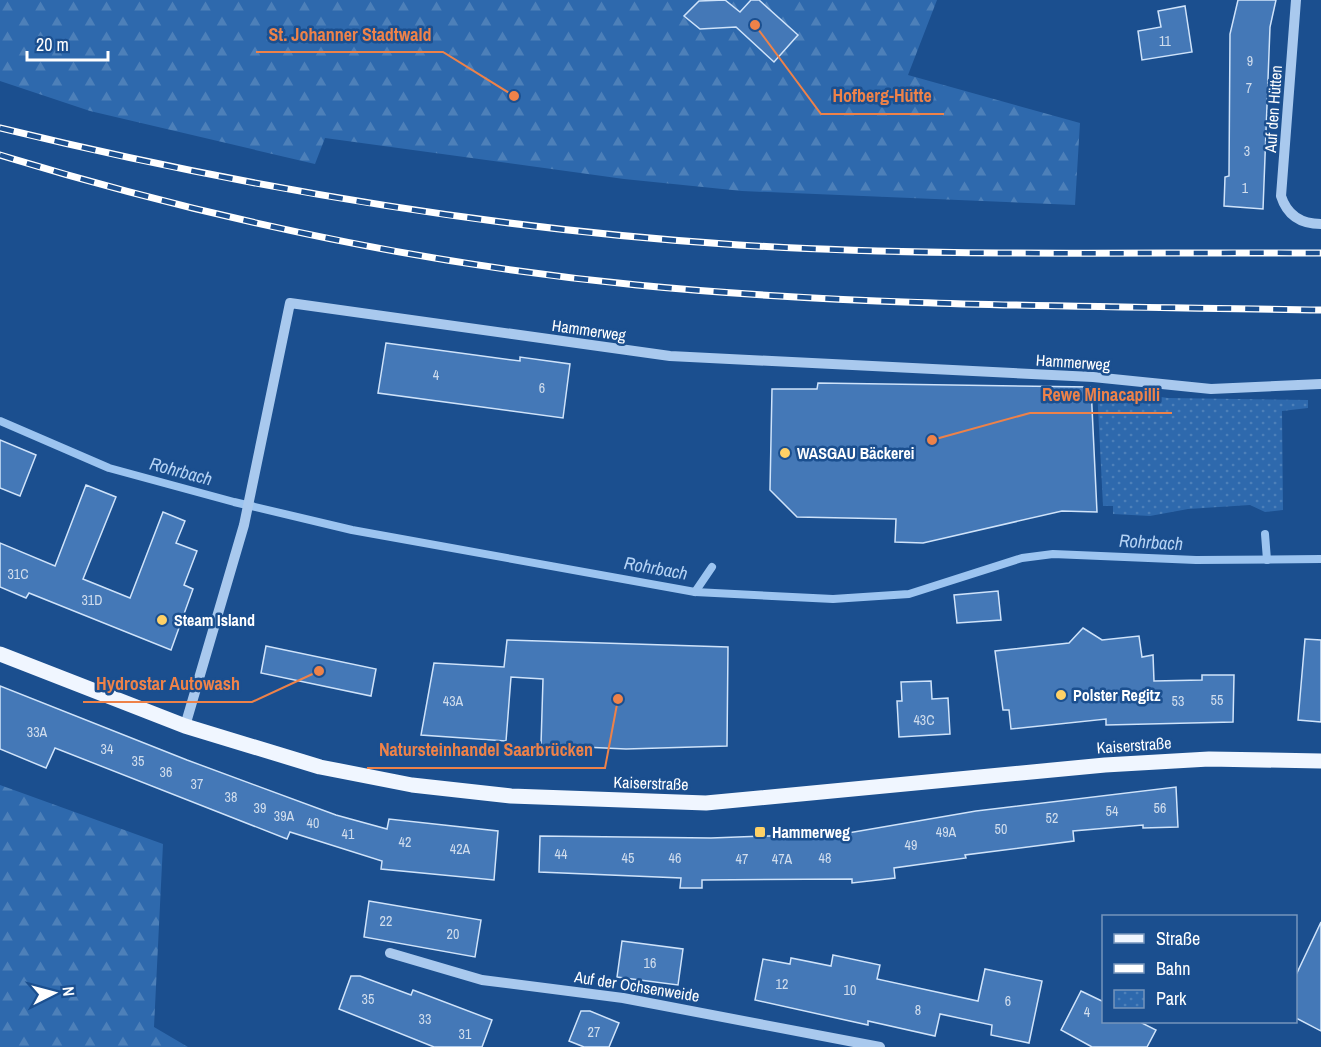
<svg xmlns="http://www.w3.org/2000/svg" width="1321" height="1047" viewBox="0 0 1321 1047" font-family="'Archivo Narrow',sans-serif">
  <style>
    .forest { fill: url(#forest-firs) }
    .park { fill: url(#park-dots) }
    .lines { fill: none; stroke-linecap: round; stroke-linejoin: round }
    .stream { stroke: #9cc4f0; stroke-width: 8 }
    .building { fill: #4478b7; stroke: #cfe3fa; stroke-width: 1.5 }
    .minor { stroke: #a9c9ee; stroke-width: 10 }
    .major { stroke: #f0f6ff; stroke-width: 15 }
    .rail-casing { stroke: #fff; stroke-width: 7 }
    .rail { stroke: #1b4f8f; stroke-width: 4.5; stroke-dasharray: 14; stroke-linecap: butt }
    .poi-dot { fill: #ffd166; stroke: #1b4f8f; stroke-width: 2 }
    .labels { text-anchor: middle; dominant-baseline: central; stroke-width: 5; stroke-linejoin: round; paint-order: stroke }
    .number-label { font-size: 14px; fill: #d0dded }
    .street-label { font-size: 16px; fill: #fff; stroke: #1b4f8f }
    .poi-label { font-size: 16px; font-weight: bold; fill: #fff; stroke: #1b4f8f; text-anchor: start }
    .water-label { font-size: 18px; font-style: italic; fill: #b5d3f5; stroke: #1b4f8f }
    .leader { fill: none; stroke: #ee8249; stroke-width: 2 }
    .callout-dot { fill: #ee8249; stroke: #1b4f8f; stroke-width: 2 }
    .callout-label { font-size: 18px; text-anchor: middle; font-weight: bold; fill: #ee8249; stroke: #1b4f8f; stroke-width: 5; stroke-linejoin: round; paint-order: stroke }
  </style>
  <defs>
    <pattern id="forest-firs" width="22" height="20" patternUnits="userSpaceOnUse" patternTransform="scale(1.5)"><rect width="22" height="20" fill="#2e69ad"/><path d="M5 1l3.5 6h-7zM16 11l3.5 6h-7z" fill="#4d80b9"/></pattern>
    <pattern id="park-dots" width="8" height="8" patternUnits="userSpaceOnUse" patternTransform="scale(1.5)"><rect width="8" height="8" fill="#2e69ad"/><path d="M2 2h.1M6 6h.1" fill="none" stroke="#4d80b9" stroke-width="1.8" stroke-linecap="round"/></pattern>
  </defs>
  <rect width="100%" height="100%" fill="#1b4f8f"/>
  <g class="forest">
    <polygon points="0,0 937,0 908,75 1080,123 1075,205 742,191 624,179 325,138 315,164 90,111 0,81"/>
    <polygon points="0,785 163,844 154,1027 188,1047 0,1047"/>
  </g>
  <polygon class="park" points="1097,388 1168,398 1308,400 1308,408 1282,411 1283,510 1265,512 1250,505 1188,509 1150,516 1113,514 1113,506 1103,506"/>
  <g class="lines">
    <g class="stream">
      <polyline points="0,421 109,468 234,502 352,530 695,592 833,599 909,594 1022,558 1053,554 1196,560 1321,559"/>
      <polyline points="1265,534 1267,560"/>
      <polyline points="695,592 712,567"/>
    </g>
  </g>
  <g class="building">
    <polygon points="725,0 740,12 751,0 759,0 798,35 774,62 736,27 700,29 684,16 699,1"/>
    <polygon points="1238,0 1276,0 1270,27 1263,209 1224,206 1225,177 1229,176 1230,34"/>
    <polygon points="1185,6 1192,52 1142,60 1138,31 1161,27 1158,11"/>
    <polygon points="386,343 520,361 520,357 570,364 563,418 378,393"/>
    <polygon points="818,383 1091,387 1097,512 1062,511 923,543 895,542 896,519 797,517 770,490 772,389 817,389"/>
    <polygon points="0,440 36,455 20,496 0,488"/>
    <polygon points="86,485 116,497 83,579 130,598 163,512 185,521 176,543 197,551 184,585 193,589 171,650 29,593 26,598 0,587 0,543 55,566"/>
    <polygon points="998,591 1001,620 957,623 954,595"/>
    <polygon points="1083,628 1102,640 1139,636 1142,657 1153,655 1154,681 1202,680 1202,675 1234,675 1233,722 1106,725 1106,719 1011,729 1009,710 1003,710 995,651 1069,643"/>
    <polygon points="1305,639 1321,640 1321,722 1298,720"/>
    <polygon points="507,640 728,647 727,746 626,749 541,745 543,679 511,677 506,741 421,735 434,663 504,667"/>
    <polygon points="266,646 376,669 371,696 261,673"/>
    <polygon points="931,681 932,699 948,698 950,734 899,737 897,701 902,701 901,682"/>
    <polygon points="0,686 187,760 336,815 387,829 389,819 498,831 494,880 381,869 382,861 290,832 287,839 55,748 46,768 0,749"/>
    <polygon points="1176,787 1178,827 1143,828 1143,825 1073,831 1074,841 965,855 966,858 894,868 895,878 852,883 852,879 702,880 702,888 680,888 681,878 539,872 540,836 711,838 848,833 976,811"/>
    <polygon points="369,901 481,920 475,957 364,937"/>
    <polygon points="1321,922 1321,1031 1296,1018 1296,975"/>
    <polygon points="622,941 683,949 678,985 617,977"/>
    <polygon points="833,955 880,965 877,979 978,1001 985,969 1042,981 1029,1043 991,1035 992,1025 940,1014 935,1036 868,1021 868,1025 755,1000 763,959 790,964 791,958 831,966"/>
    <polygon points="351,976 360,976 411,995 413,990 492,1020 482,1047 434,1047 339,1009"/>
    <polygon points="1081,991 1104,1002 1104,1022 1140,1022 1156,1030 1147,1047 1092,1047 1061,1030"/>
    <polygon points="581,1011 590,1011 619,1023 609,1047 584,1047 569,1041"/>
  </g>
  <g class="lines">
    <g class="minor">
      <path d="M1296,0L1281,196C1287,215 1301,224 1321,224"/>
      <polyline points="185,726 244,525 290,303 670,356 1093,377 1211,389 1321,384"/>
      <polyline points="390,953 482,980 623,998 880,1047"/>
    </g>
    <polyline class="major" points="0,654 185,726 320,767 412,785 511,796 706,803 1105,765 1209,759 1321,761"/>
    <defs>
      <g id="rail">
        <path d="M0,128C243,187 489,229 739,245C933,257 1127,252 1321,253"/>
        <path d="M0,155C207,218 422,264 637,285C864,307 1093,306 1321,310"/>
      </g>
    </defs>
    <use href="#rail" class="rail-casing"/>
    <use href="#rail" class="rail"/>
  </g>
  <g class="poi-dot">
    <circle cx="785" cy="453" r="6"/>
    <circle cx="162" cy="620" r="6"/>
    <circle cx="1061" cy="695" r="6"/>
    <rect x="754" y="826" width="12" height="12" rx="3"/>
  </g>
  <g class="labels">
    <g class="number-label">
      <text x="1165" y="41">11</text>
      <text x="1250" y="61">9</text>
      <text x="1249" y="88">7</text>
      <text x="1247" y="151">3</text>
      <text x="1245" y="188">1</text>
      <text x="436" y="375">4</text>
      <text x="542" y="388">6</text>
      <text x="18" y="574">31C</text>
      <text x="92" y="600">31D</text>
      <text x="1217" y="700">55</text>
      <text x="453" y="701">43A</text>
      <text x="1178" y="701">53</text>
      <text x="924" y="720">43C</text>
      <text x="37" y="732">33A</text>
      <text x="107" y="749">34</text>
      <text x="138" y="761">35</text>
      <text x="166" y="772">36</text>
      <text x="197" y="784">37</text>
      <text x="231" y="797">38</text>
      <text x="260" y="808">39</text>
      <text x="1160" y="808">56</text>
      <text x="1112" y="811">54</text>
      <text x="284" y="816">39A</text>
      <text x="1052" y="818">52</text>
      <text x="313" y="823">40</text>
      <text x="1001" y="829">50</text>
      <text x="946" y="832">49A</text>
      <text x="348" y="834">41</text>
      <text x="405" y="842">42</text>
      <text x="911" y="845">49</text>
      <text x="460" y="849">42A</text>
      <text x="561" y="854">44</text>
      <text x="628" y="858">45</text>
      <text x="675" y="858">46</text>
      <text x="825" y="858">48</text>
      <text x="742" y="859">47</text>
      <text x="782" y="859">47A</text>
      <text x="386" y="921">22</text>
      <text x="453" y="934">20</text>
      <text x="650" y="963">16</text>
      <text x="782" y="984">12</text>
      <text x="850" y="990">10</text>
      <text x="368" y="999">35</text>
      <text x="1008" y="1001">6</text>
      <text x="918" y="1010">8</text>
      <text x="1087" y="1012">4</text>
      <text x="425" y="1019">33</text>
      <text x="594" y="1032">27</text>
      <text x="465" y="1034">31</text>
    </g>
    <g class="street-label">
      <text transform="translate(1273 109) rotate(-86)">Auf den Hütten</text>
      <text transform="translate(589 330) rotate(8)">Hammerweg</text>
      <text transform="translate(1073 362) rotate(4)">Hammerweg</text>
      <text transform="translate(1134 745) rotate(-4)">Kaiserstraße</text>
      <text transform="translate(651 783) rotate(2)">Kaiserstraße</text>
      <text transform="translate(637 986) rotate(9)">Auf der Ochsenweide</text>
    </g>
    <g class="poi-label">
      <text x="797" y="453">WASGAU Bäckerei</text>
      <text x="174" y="620">Steam Island</text>
      <text x="1073" y="695">Polster Regitz</text>
      <text x="772" y="832">Hammerweg</text>
    </g>
    <g class="water-label">
      <text transform="translate(181 471) rotate(15)">Rohrbach</text>
      <text transform="translate(1151 542) rotate(3)">Rohrbach</text>
      <text transform="translate(656 568) rotate(10)">Rohrbach</text>
    </g>
  </g>
  <path class="leader" d="M514 96L443 52H256M755 25L821 114H944M932 440L1030 413H1172M319 671L252 702H83M618 699L605 768H367"/>
  <g class="callout-dot">
    <circle cx="514" cy="96" r="6"/>
    <circle cx="755" cy="25" r="6"/>
    <circle cx="932" cy="440" r="6"/>
    <circle cx="319" cy="671" r="6"/>
    <circle cx="618" cy="699" r="6"/>
  </g>
  <g class="callout-label">
    <text x="350" y="41">St. Johanner Stadtwald</text>
    <text x="882" y="102">Hofberg-Hütte</text>
    <text x="1101" y="401">Rewe Minacapilli</text>
    <text x="168" y="690">Hydrostar Autowash</text>
    <text x="486" y="756">Natursteinhandel Saarbrücken</text>
  </g>
  <rect x="1102" y="915" width="195" height="108" fill="#1b4f8f" stroke="#7695bc" stroke-width="1.5"/>
  <rect x="1114" y="934" width="30" height="9" fill="#f0f6ff" stroke="#7695bc" stroke-width="1.5"/>
  <text x="1156" y="945" font-size="18" fill="#ffffff">Straße</text>
  <rect x="1114" y="964" width="30" height="9" fill="#ffffff" stroke="#7695bc" stroke-width="1.5"/>
  <text x="1156" y="975" font-size="18" fill="#ffffff">Bahn</text>
  <rect x="1114" y="990" width="30" height="18" fill="url(#park-dots)" stroke="#7695bc" stroke-width="1.5"/>
  <text x="1156" y="1005" font-size="18" fill="#ffffff">Park</text>
  <g transform="translate(54 993) rotate(84)" stroke="#1b4f8f" stroke-width="4.5" paint-order="stroke">
  <path d="M0-4.5L10 22L0 15L-10 22Z" fill="#ffffff"/>
  <text y="-9" font-size="16" font-weight="bold" text-anchor="middle" fill="#ffffff">N</text>
  </g>
  <path d="M27 51v9h81v-9" fill="none" stroke="#ffffff" stroke-width="3"/>
  <text x="36" y="51" font-size="18" fill="#ffffff" stroke="#1b4f8f" stroke-width="4.5" paint-order="stroke">20 m</text>
</svg>
